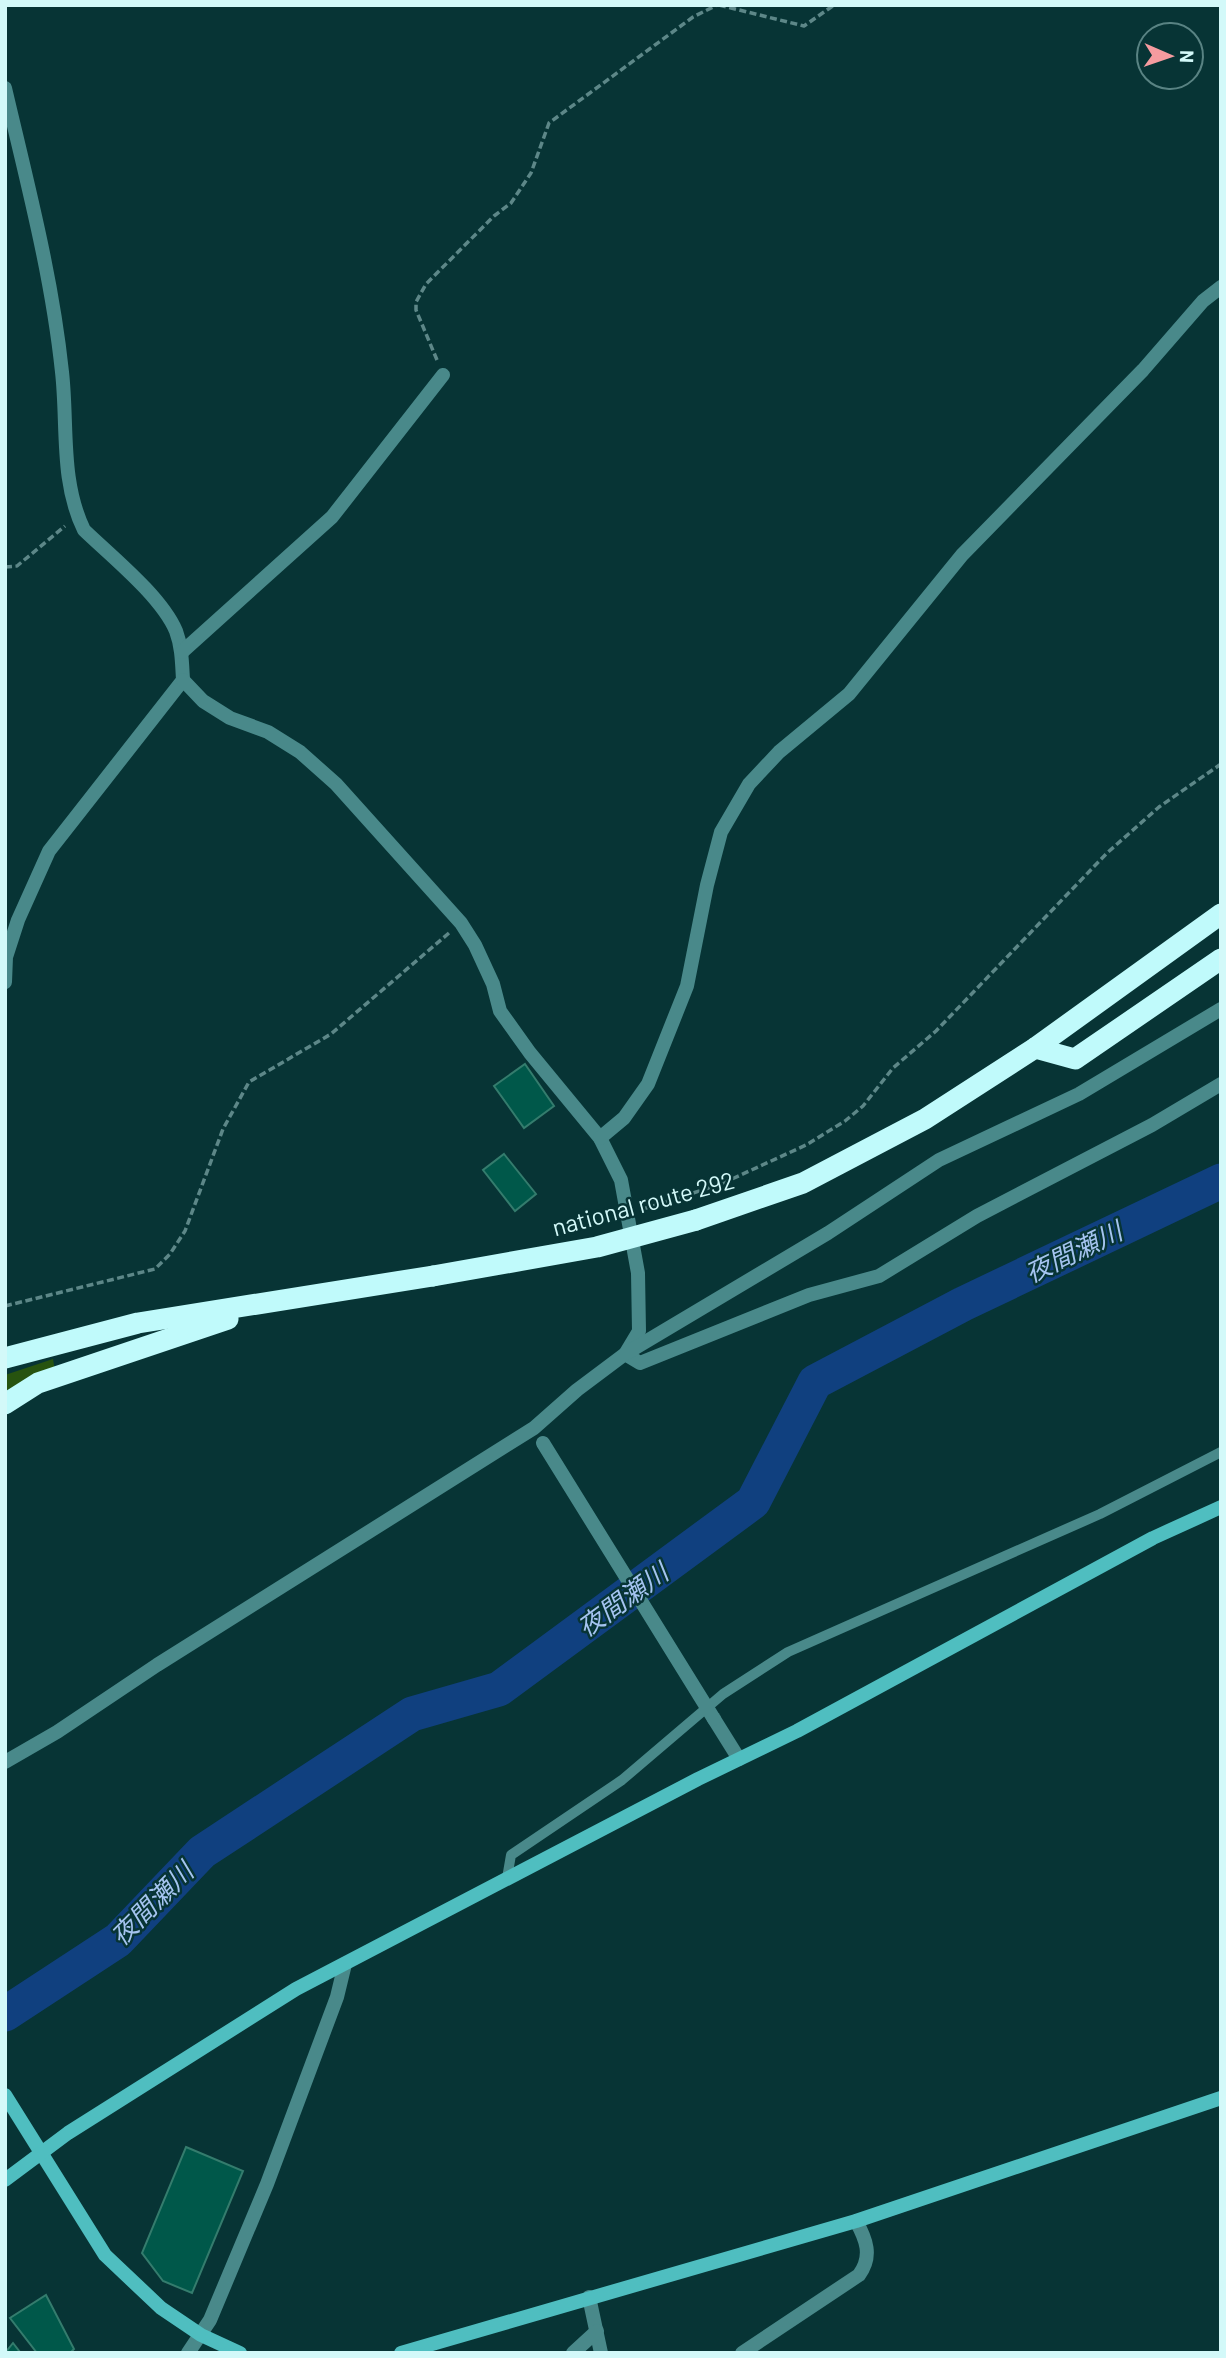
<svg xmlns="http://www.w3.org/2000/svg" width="1226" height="2358" viewBox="0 0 1226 2358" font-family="Barlow,'Noto Sans JP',sans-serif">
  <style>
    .green { fill: #27530f }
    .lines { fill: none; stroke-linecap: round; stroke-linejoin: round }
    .river { stroke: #10407f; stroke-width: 35 }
    .building { fill: #00584a; stroke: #347c6d; stroke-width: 2 }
    .path { stroke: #5d8788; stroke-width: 3.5; stroke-dasharray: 7 3.5; stroke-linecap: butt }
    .lane { stroke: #49898a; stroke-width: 10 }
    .street { stroke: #49898a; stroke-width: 14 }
    .secondary { stroke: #4fbec0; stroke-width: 14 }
    .highway { stroke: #c0fafb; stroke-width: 21 }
    .street-bridge { stroke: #49898a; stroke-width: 14 }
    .highway-bridge { stroke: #c0fafb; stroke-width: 21 }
    .labels { text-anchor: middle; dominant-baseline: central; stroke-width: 5; stroke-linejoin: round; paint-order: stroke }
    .street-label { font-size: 24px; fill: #d3f9f9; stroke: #073435 }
    .water-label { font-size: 26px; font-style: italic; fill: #a5c4f0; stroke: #073435 }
  </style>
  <rect width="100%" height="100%" fill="#073435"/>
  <polygon class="green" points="53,1359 55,1371 5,1391 5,1375"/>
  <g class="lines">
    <polyline class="river" points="5,2014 118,1940 202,1852 412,1714 499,1689 753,1502 815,1382 963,1304 1221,1181"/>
  </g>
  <g class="building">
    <polygon points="525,1064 554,1106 524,1128 494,1086"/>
    <polygon points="504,1154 536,1194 515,1211 483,1170"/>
    <polygon points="186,2147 243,2171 192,2293 163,2281 142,2253"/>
    <polygon points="46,2295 74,2349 70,2353 37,2353 10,2318"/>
    <polygon points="13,2343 20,2352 24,2353 5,2353"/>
  </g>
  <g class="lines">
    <g class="path">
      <polyline points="719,5 804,26 834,5"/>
      <polyline points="437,360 416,310 416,302 426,284 494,216 511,203 531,173 549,123 693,17 717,5"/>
      <polyline points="5,567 17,566 65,526"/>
      <polyline points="643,1209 721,1184 806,1145 845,1121 863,1106 893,1068 936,1031 1107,853 1159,807 1221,764"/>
      <polyline points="5,1306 155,1269 170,1254 185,1231 223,1129 249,1082 331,1034 449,933"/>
    </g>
    <polyline class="lane" points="507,1878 511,1855 622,1780 723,1694 788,1652 1100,1514 1221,1452"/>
    <g class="street">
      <path d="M5,88C27,182 52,276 62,372C68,425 60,481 84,530C112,557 161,596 176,631C182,647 182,663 183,680L49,851L18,920L6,957L5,982"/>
      <polyline points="182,652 332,517 443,375"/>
      <polyline points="183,680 203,701 230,718 268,732 300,752 336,784 461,923 475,945 493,984 500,1011 530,1053 600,1138 621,1180 638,1273 639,1331 627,1351"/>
      <polyline points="600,1138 624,1118 648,1084 687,986 707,885 721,832 749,784 779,752 849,694 962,555 1143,370 1203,301 1221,287"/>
      <polyline points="625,1354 640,1363 809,1295 879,1276 977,1216 1152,1125 1221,1084"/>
      <polyline points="714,1719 739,1759"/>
      <polyline points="5,1762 57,1732 157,1665 534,1428 577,1390 625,1354 828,1233 939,1160 1079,1094 1221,1009"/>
      <polyline points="589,2297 601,2353"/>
      <polyline points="188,2353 210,2320 267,2184 337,1997 345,1964"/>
      <polyline points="573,2353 597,2331"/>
      <path d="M742,2353L859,2275C873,2256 866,2239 856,2221"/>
    </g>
    <g class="secondary">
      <polyline points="5,2095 105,2255 161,2308 201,2335 240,2353"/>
      <polyline points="5,2180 68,2133 296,1989 698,1779 797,1731 1153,1538 1221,1507"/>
      <polyline points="401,2353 856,2221 1221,2098"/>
    </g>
    <g class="highway">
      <polyline points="1035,1048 1075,1059 1221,959"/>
      <polyline points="696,1220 803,1183 925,1119 1035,1048 1221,914"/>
      <polyline points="5,1358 138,1323 433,1276"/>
      <polyline points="5,1404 38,1383 228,1319"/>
    </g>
    <polyline class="street-bridge" points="543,1443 714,1719"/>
    <polyline class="highway-bridge" points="433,1276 597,1247 696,1220"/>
  </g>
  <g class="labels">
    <g class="street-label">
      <text transform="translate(643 1203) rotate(-15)">national route 292</text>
    </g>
    <g class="water-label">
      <text transform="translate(1073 1251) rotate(-26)">夜間瀬川</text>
      <text transform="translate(622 1599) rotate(-36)">夜間瀬川</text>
      <text transform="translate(151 1903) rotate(-45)">夜間瀬川</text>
    </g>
  </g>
  <rect width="1226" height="2358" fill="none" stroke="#d3f9f9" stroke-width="14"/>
  <g transform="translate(1170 56) rotate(92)"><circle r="33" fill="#073435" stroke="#598383" stroke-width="2"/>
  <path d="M0-5L12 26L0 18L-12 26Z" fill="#f59b9f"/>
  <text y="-10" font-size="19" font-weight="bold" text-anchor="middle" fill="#d3f9f9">N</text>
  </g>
</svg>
